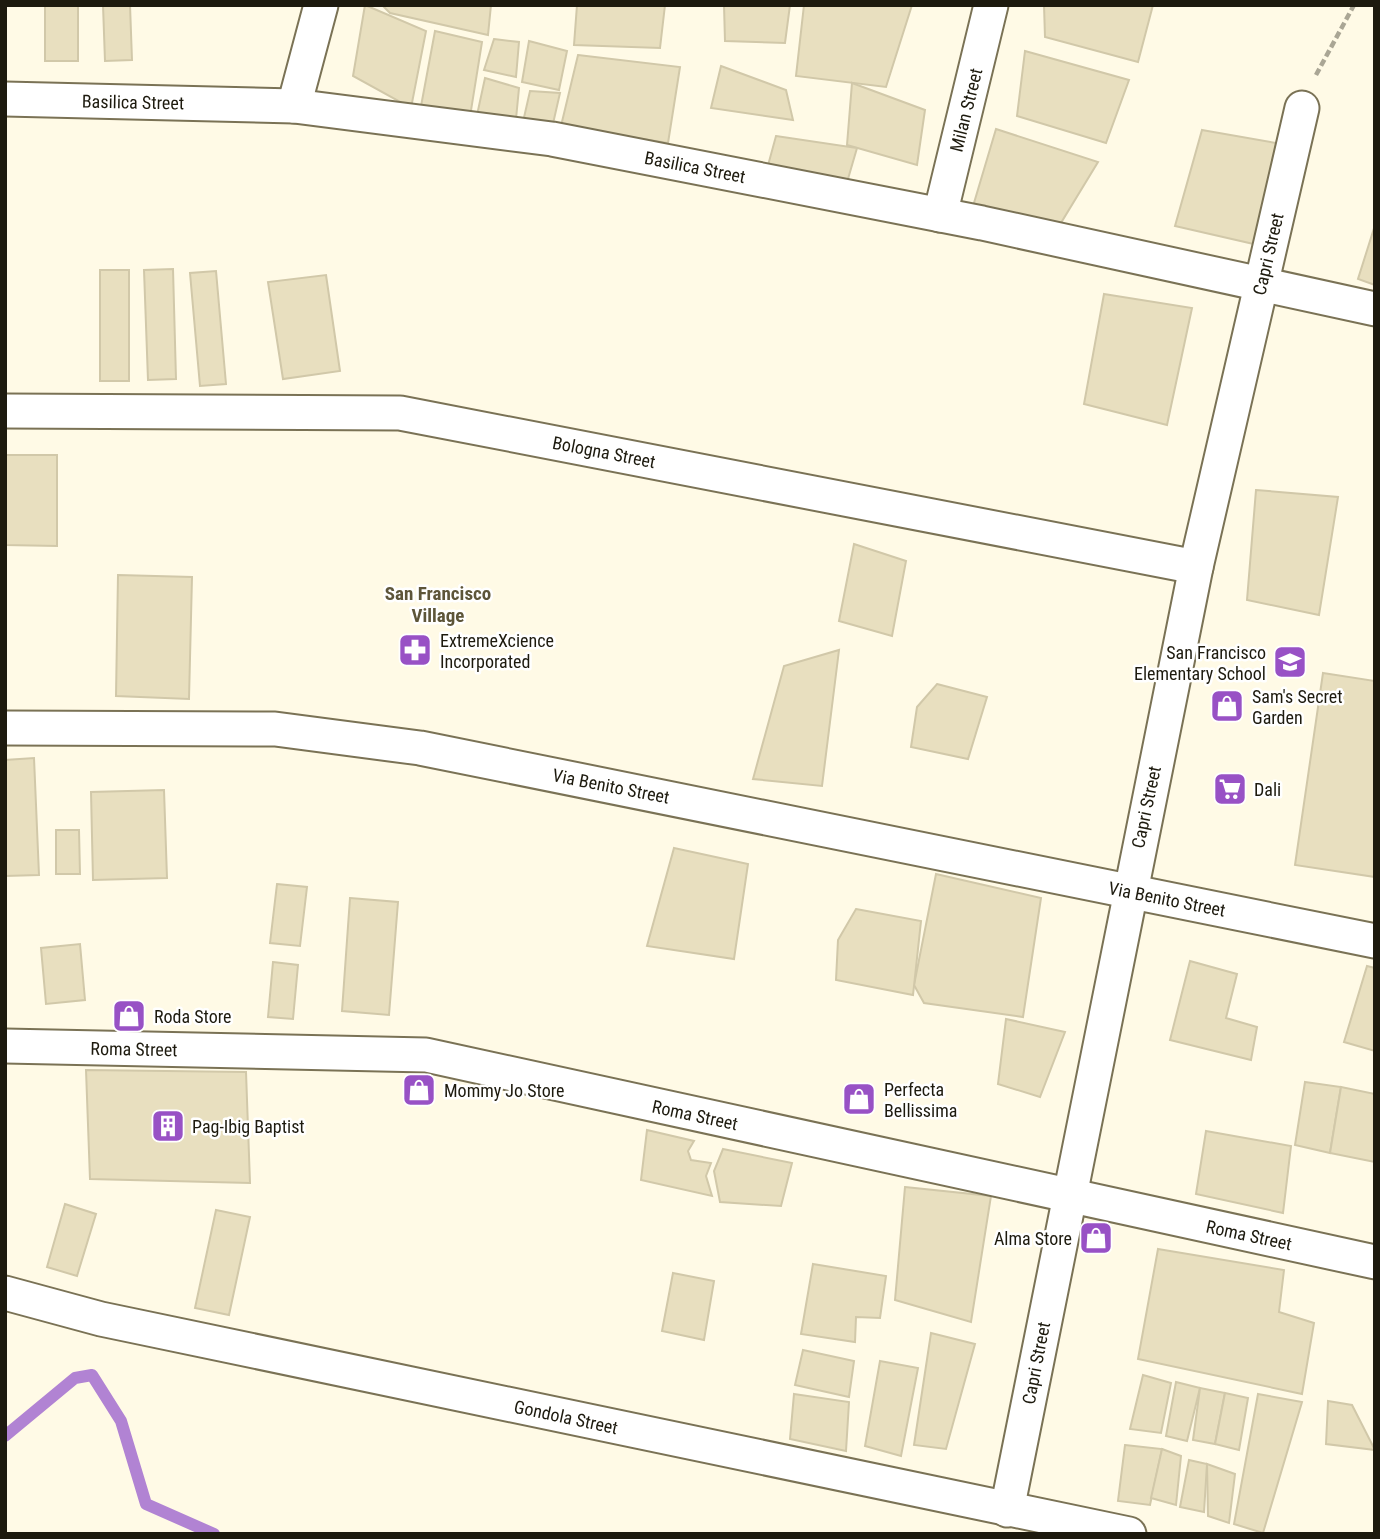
<svg xmlns="http://www.w3.org/2000/svg" width="1380" height="1539" viewBox="0 0 1380 1539" font-family="'Roboto Condensed',sans-serif">
  <style>
    .lines { fill: none; stroke-linecap: round; stroke-linejoin: round }
    .stream { stroke: #b183d3; stroke-width: 12 }
    .building { fill: #e8dfbf; stroke: #d1c8a9; stroke-width: 2 }
    .street-casing { stroke: #7a7255; stroke-width: 37 }
    .path { stroke: #aaa695; stroke-width: 4.5; stroke-dasharray: 7 3.5; stroke-linecap: butt }
    .street { stroke: #fff; stroke-width: 33 }
    .labels { text-anchor: middle; dominant-baseline: central; stroke-width: 5; stroke-linejoin: round; paint-order: stroke }
    .street-label { font-size: 18px; fill: #1d1a0e; stroke: #fff }
    .poi-label { font-size: 18px; fill: #1d1a0e; stroke: #fff; text-anchor: start }
    .neighbourhood-label { font-size: 19px; font-weight: bold; fill: #5d5539; stroke: #fff }
  </style>
  <rect width="100%" height="100%" fill="#fffae6"/>
  <g class="lines">
    <polyline class="stream" points="5,1436 75,1378 92,1375 121,1421 146,1504 214,1534"/>
  </g>
  <g class="building">
    <rect x="45" y="5" width="33" height="56"/>
    <polygon points="103,5 130,5 132,60 105,61"/>
    <polygon points="365,5 426,31 411,108 353,76"/>
    <polygon points="382,5 491,5 488,35 390,13"/>
    <polygon points="577,5 665,5 660,48 574,45"/>
    <polygon points="724,5 790,5 785,43 725,41"/>
    <polygon points="804,5 912,5 886,87 796,76"/>
    <polygon points="1044,5 1153,5 1138,62 1045,37"/>
    <polygon points="435,31 482,42 469,123 419,117"/>
    <polygon points="494,39 519,42 516,77 484,70"/>
    <polygon points="529,41 567,51 559,90 522,82"/>
    <polygon points="1025,51 1129,80 1106,143 1017,116"/>
    <polygon points="578,55 680,67 668,143 561,126"/>
    <polygon points="721,66 786,90 793,120 711,108"/>
    <polygon points="485,78 519,88 516,119 477,115"/>
    <polygon points="852,83 925,110 917,165 847,145"/>
    <polygon points="530,91 560,93 552,128 523,122"/>
    <polygon points="996,129 1098,162 1056,231 971,213"/>
    <polygon points="1202,130 1282,144 1258,245 1175,226"/>
    <polygon points="776,136 857,148 843,196 767,169"/>
    <polygon points="1375,225 1375,285 1358,279"/>
    <polygon points="173,269 176,379 148,380 144,270"/>
    <rect x="100" y="270" width="29" height="111"/>
    <polygon points="216,271 226,384 200,386 190,273"/>
    <polygon points="326,275 340,371 283,379 268,282"/>
    <polygon points="1104,294 1192,308 1167,425 1084,404"/>
    <polygon points="5,455 57,455 57,546 5,545"/>
    <polygon points="1256,490 1338,497 1319,615 1247,600"/>
    <polygon points="854,544 906,561 892,636 839,621"/>
    <polygon points="118,575 192,577 189,699 116,696"/>
    <polygon points="839,650 822,786 753,779 784,666"/>
    <polygon points="1323,673 1375,681 1375,877 1295,865"/>
    <polygon points="937,684 987,697 968,759 911,747 917,707"/>
    <polygon points="34,758 39,875 5,876 5,760"/>
    <polygon points="164,790 167,878 93,880 91,792"/>
    <polygon points="56,830 79,830 80,874 56,874"/>
    <polygon points="674,848 748,864 734,959 647,946"/>
    <polygon points="936,874 1041,898 1023,1017 924,1003 914,985"/>
    <polygon points="277,884 307,887 300,946 270,943"/>
    <polygon points="350,898 398,902 389,1015 342,1011"/>
    <polygon points="856,909 921,921 913,995 836,980 838,940"/>
    <polygon points="80,944 85,1000 46,1004 41,948"/>
    <polygon points="1190,961 1237,974 1226,1018 1257,1027 1251,1060 1170,1040"/>
    <polygon points="273,962 298,965 293,1019 268,1017"/>
    <polygon points="1367,966 1375,968 1375,1051 1344,1042"/>
    <polygon points="1006,1019 1065,1032 1040,1097 998,1084"/>
    <polygon points="86,1070 246,1072 250,1183 90,1179"/>
    <polygon points="1305,1082 1341,1087 1330,1153 1295,1145"/>
    <polygon points="1341,1087 1375,1094 1375,1162 1330,1153"/>
    <polygon points="647,1130 694,1141 688,1151 691,1160 711,1163 706,1176 712,1196 641,1180"/>
    <polygon points="1206,1131 1291,1146 1283,1213 1196,1194"/>
    <polygon points="723,1149 792,1163 781,1206 720,1202 714,1171"/>
    <polygon points="905,1187 991,1196 971,1322 895,1300"/>
    <polygon points="65,1204 96,1214 77,1276 47,1267"/>
    <polygon points="216,1210 250,1217 229,1315 195,1308"/>
    <polygon points="1158,1249 1284,1270 1279,1312 1314,1323 1302,1394 1138,1359"/>
    <polygon points="813,1264 886,1276 880,1318 856,1317 855,1342 801,1334"/>
    <polygon points="673,1273 714,1281 704,1340 662,1331"/>
    <polygon points="931,1333 975,1344 946,1449 914,1445"/>
    <polygon points="803,1350 854,1361 849,1397 795,1385"/>
    <polygon points="880,1361 918,1368 901,1456 865,1446"/>
    <polygon points="1143,1375 1171,1383 1161,1433 1130,1429"/>
    <polygon points="1176,1382 1200,1388 1187,1441 1166,1436"/>
    <polygon points="1200,1388 1225,1393 1215,1444 1193,1440"/>
    <polygon points="1225,1393 1248,1398 1239,1450 1215,1444"/>
    <polygon points="794,1394 849,1402 846,1451 790,1439"/>
    <polygon points="1258,1394 1302,1402 1263,1533 1234,1524"/>
    <polygon points="1328,1401 1352,1405 1375,1450 1326,1444"/>
    <polygon points="1125,1445 1162,1449 1150,1505 1118,1501"/>
    <polygon points="1162,1449 1181,1456 1176,1505 1151,1498"/>
    <polygon points="1189,1460 1207,1464 1204,1512 1180,1507"/>
    <polygon points="1207,1464 1235,1474 1229,1523 1208,1516"/>
  </g>
  <g class="lines">
    <defs>
      <g id="street">
        <polyline points="5,99 294,106 552,139 982,223 1375,309"/>
        <polyline points="294,106 321,5"/>
        <polyline points="940,215 991,5"/>
        <polyline points="5,411 400,413 1196,567"/>
        <polyline points="5,728 275,729 420,748 1375,941"/>
        <polyline points="5,1046 426,1055 1375,1262"/>
        <polyline points="5,1293 101,1319 1129,1534"/>
        <polyline points="1007,1510 1196,567 1302,108"/>
      </g>
    </defs>
    <use href="#street" class="street-casing"/>
    <polyline class="path" points="1316,75 1354,5"/>
    <use href="#street" class="street"/>
  </g>
  <defs>
    <symbol id="pharmacy-square" viewBox="-11 -11 22 22"><rect x="-9" y="-9" width="18" height="18" rx="4" fill="#9851c5" stroke="#fff"/><path d="M-2-6h4v4h4v4h-4v4h-4v-4h-4v-4h4Z" fill="#fff"/></symbol>
    <symbol id="school-square" viewBox="-11 -11 22 22"><rect x="-9" y="-9" width="18" height="18" rx="4" fill="#9851c5" stroke="#fff"/><path d="M0-5L7-2L0 1L-7-2ZM-4 1L0 2.5L4 1V4Q0 6-4 4Z" fill="#fff"/></symbol>
    <symbol id="shop-square" viewBox="-11 -11 22 22"><rect x="-9" y="-9" width="18" height="18" rx="4" fill="#9851c5" stroke="#fff"/><path d="M-5-2.5h2.3a2.7 3.5 0 0 1 5.4 0H5L5.5 6h-11ZM-1.5-2.5h3a1.5 2.3 0 0 0-3 0Z" fill="#fff"/></symbol>
    <symbol id="supermarket-square" viewBox="-11 -11 22 22"><rect x="-9" y="-9" width="18" height="18" rx="4" fill="#9851c5" stroke="#fff"/><path d="M-6-5.5h2.5l.6 2H6L4.5 2H-2.5L-4.4-4H-6ZM-1.5 3.2a1.3 1.3 0 1 0 .1 0ZM3 3.2a1.3 1.3 0 1 0 .1 0Z" fill="#fff"/></symbol>
    <symbol id="building-square" viewBox="-11 -11 22 22"><rect x="-9" y="-9" width="18" height="18" rx="4" fill="#9851c5" stroke="#fff"/><path d="M-4-6H4V6H1V3H-1V6H-4ZM-2.5-4.3h1.7v1.8h-1.7ZM.8-4.3h1.7v1.8H.8ZM-2.5-1h1.7V.8h-1.7ZM.8-1h1.7V.8H.8Z" fill="#fff"/></symbol>
  </defs>
  <g fill-rule="evenodd">
    <use href="#pharmacy-square" x="396" y="631" width="38" height="38"/>
    <use href="#school-square" x="1271" y="643" width="38" height="38"/>
    <use href="#shop-square" x="1208" y="687" width="38" height="38"/>
    <use href="#supermarket-square" x="1211" y="770" width="38" height="38"/>
    <use href="#shop-square" x="110" y="997" width="38" height="38"/>
    <use href="#shop-square" x="400" y="1071" width="38" height="38"/>
    <use href="#shop-square" x="840" y="1080" width="38" height="38"/>
    <use href="#building-square" x="149" y="1107" width="38" height="38"/>
    <use href="#shop-square" x="1077" y="1219" width="38" height="38"/>
  </g>
  <g class="labels">
    <g class="street-label">
      <text transform="translate(133 102) rotate(1)">Basilica Street</text>
      <text transform="translate(966 110) rotate(-76)">Milan Street</text>
      <text transform="translate(695 167) rotate(11)">Basilica Street</text>
      <text transform="translate(1268 254) rotate(-77)">Capri Street</text>
      <text transform="translate(604 452) rotate(11)">Bologna Street</text>
      <text transform="translate(611 786) rotate(11)">Via Benito Street</text>
      <text transform="translate(1146 807) rotate(-78)">Capri Street</text>
      <text transform="translate(1167 899) rotate(11)">Via Benito Street</text>
      <text transform="translate(134 1049) rotate(1)">Roma Street</text>
      <text transform="translate(695 1115) rotate(12)">Roma Street</text>
      <text transform="translate(1249 1235) rotate(12)">Roma Street</text>
      <text transform="translate(1036 1363) rotate(-79)">Capri Street</text>
      <text transform="translate(566 1417) rotate(12)">Gondola Street</text>
    </g>
    <g class="poi-label">
      <text x="440" y="640">ExtremeXcience<tspan x="440" dy="21">Incorporated</tspan></text>
      <text x="1266" y="652" text-anchor="end">San Francisco<tspan x="1266" dy="21">Elementary School</tspan></text>
      <text x="1252" y="696">Sam's Secret<tspan x="1252" dy="21">Garden</tspan></text>
      <text x="1254" y="789">Dali</text>
      <text x="154" y="1016">Roda Store</text>
      <text x="884" y="1089">Perfecta<tspan x="884" dy="21">Bellissima</tspan></text>
      <text x="444" y="1090">Mommy Jo Store</text>
      <text x="192" y="1126">Pag-Ibig Baptist</text>
      <text x="1072" y="1238" text-anchor="end">Alma Store</text>
    </g>
    <g class="neighbourhood-label">
      <text x="438" y="593">San Francisco<tspan x="438" dy="22">Village</tspan></text>
    </g>
  </g>
  <rect width="1380" height="1539" fill="none" stroke="#1d1a0e" stroke-width="14"/>
</svg>
